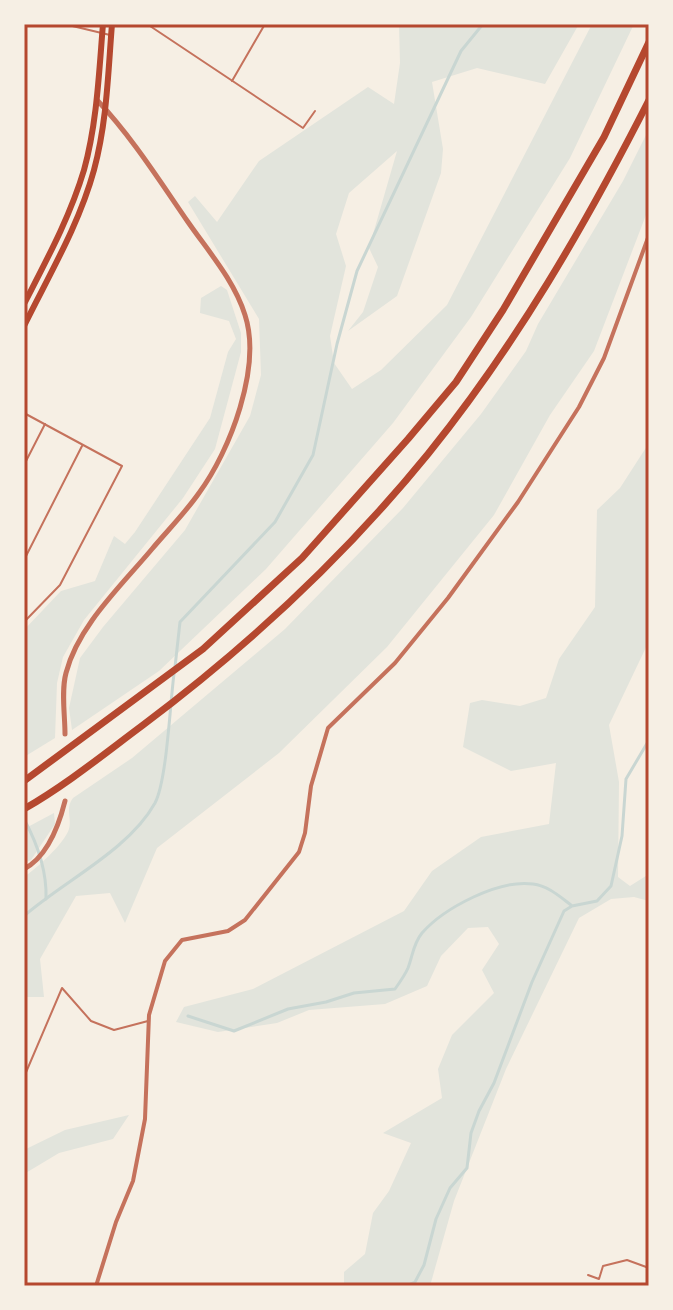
<svg xmlns="http://www.w3.org/2000/svg" width="673" height="1310" viewBox="0 0 673 1310" font-family="Lora,serif">
  <style>
    .green { fill: #e2e4dc }
    .lines { fill: none; stroke-linecap: round; stroke-linejoin: round }
    .stream { stroke: #c9d6d2; stroke-width: 3 }
    .service { stroke: #c5725c; stroke-width: 2 }
    .minor { stroke: #c5725c; stroke-width: 4 }
    .tertiary { stroke: #c5725c; stroke-width: 5 }
    .primary { stroke: #b5482f; stroke-width: 6 }
    .motorway { stroke: #b5482f; stroke-width: 7 }
    .neatline { fill: none; stroke: #b5482f; stroke-width: 3 }
  </style>
  <rect width="100%" height="100%" fill="#f6efe4"/>
  <g class="green">
    <polygon points="399,24 579,24 545,84 477,68 432,82 443,149 441,173 397,296 348,331 363,312 378,267 369,248 397,151 349,193 336,234 346,266 330,336 334,363 352,389 381,370 447,305 592,24 634,24 570,158 471,317 393,423 266,569 159,671 72,730 69,708 80,658 103,627 185,530 250,416 261,375 259,319 188,202 195,196 217,222 259,161 368,87 394,104 400,63"/>
    <path d="M649,129V207L594,351L550,415L494,515L387,647L279,753L157,848L125,923L110,893L76,896L40,959L44,997H24V877C37,868 64,844 69,829C72,818 65,808 73,798L132,758L285,629L403,508L481,414L526,351L538,324L623,181Z"/>
    <polygon points="221,286 227,290 241,333 241,352 215,449 183,498 84,620 63,657 57,683 55,738 24,757 24,630 61,591 95,581 114,536 125,544 135,532 210,418 228,352 236,339 229,321 200,313 201,298"/>
    <polygon points="649,443 649,641 609,725 619,782 618,877 630,886 649,874 649,901 634,897 611,899 579,918 506,1069 454,1201 430,1286 344,1286 344,1272 365,1254 373,1213 389,1191 411,1143 383,1133 442,1098 438,1069 452,1035 494,993 482,970 499,944 488,927 468,928 441,956 427,986 385,1004 309,1010 277,1023 218,1032 176,1022 184,1007 253,989 404,911 432,871 481,837 549,824 556,763 511,771 463,747 470,703 482,700 520,706 546,698 559,659 595,607 597,510 620,488"/>
    <polygon points="54,813 55,824 31,860 24,863 24,829"/>
    <polygon points="129,1115 113,1139 59,1153 24,1174 24,1150 65,1130"/>
  </g>
  <g class="lines">
    <g class="stream">
      <polyline points="175,667 180,622 275,522 313,455 337,344 357,271 461,51 483,24"/>
      <path d="M24,819C37,843 47,872 46,899"/>
      <path d="M24,916C64,881 129,850 155,803C167,780 170,703 174,674"/>
      <path d="M188,1016L234,1031L288,1009L326,1002L354,993L395,989C400,982 405,975 408,968C413,955 413,944 422,933C444,908 499,879 533,884C548,886 559,896 571,905"/>
      <polyline points="406,1286 415,1282 424,1265 436,1219 450,1188 467,1168 471,1133 479,1111 494,1083 532,982 564,911 572,906 597,901 611,886 622,836 626,779 649,740"/>
    </g>
    <g class="service">
      <polyline points="64,24 110,35"/>
      <polyline points="147,24 303,128 315,111"/>
      <polyline points="232,81 265,24"/>
      <polyline points="24,413 122,466 60,585 24,622"/>
      <polyline points="24,465 45,424"/>
      <polyline points="24,560 82,446"/>
      <polyline points="24,1077 62,988 91,1021 114,1030 148,1021"/>
      <polyline points="588,1275 599,1279 603,1266 627,1260 649,1268"/>
    </g>
    <polyline class="minor" points="96,1286 116,1222 133,1181 145,1119 149,1015 165,961 182,940 228,931 245,920 299,852 305,833 311,786 328,728 395,663 448,598 518,502 579,407 604,358 649,235"/>
    <g class="tertiary">
      <path d="M65,734C65,715 61,691 66,673C78,626 121,586 152,549C167,531 185,513 199,493C230,451 262,367 245,315C234,280 208,251 188,222C159,180 132,137 97,100"/>
      <path d="M24,869C47,857 59,825 65,801"/>
    </g>
    <g class="primary">
      <path d="M24,304C46,261 70,217 84,170C97,123 99,72 103,24"/>
      <path d="M24,326C49,275 79,225 94,170C107,122 108,73 112,24"/>
    </g>
    <g class="motorway">
      <polyline points="24,781 203,649 302,558 408,439 456,382 503,310 604,137 649,42"/>
      <path d="M24,809C66,785 104,754 143,725C247,647 345,556 428,454C516,345 586,224 649,100"/>
    </g>
  </g>
  <rect width="673" height="1310" fill="none" stroke="#f6efe4" stroke-width="52"/>
  <rect x="26" y="26" width="621" height="1258" class="neatline"/>
</svg>
